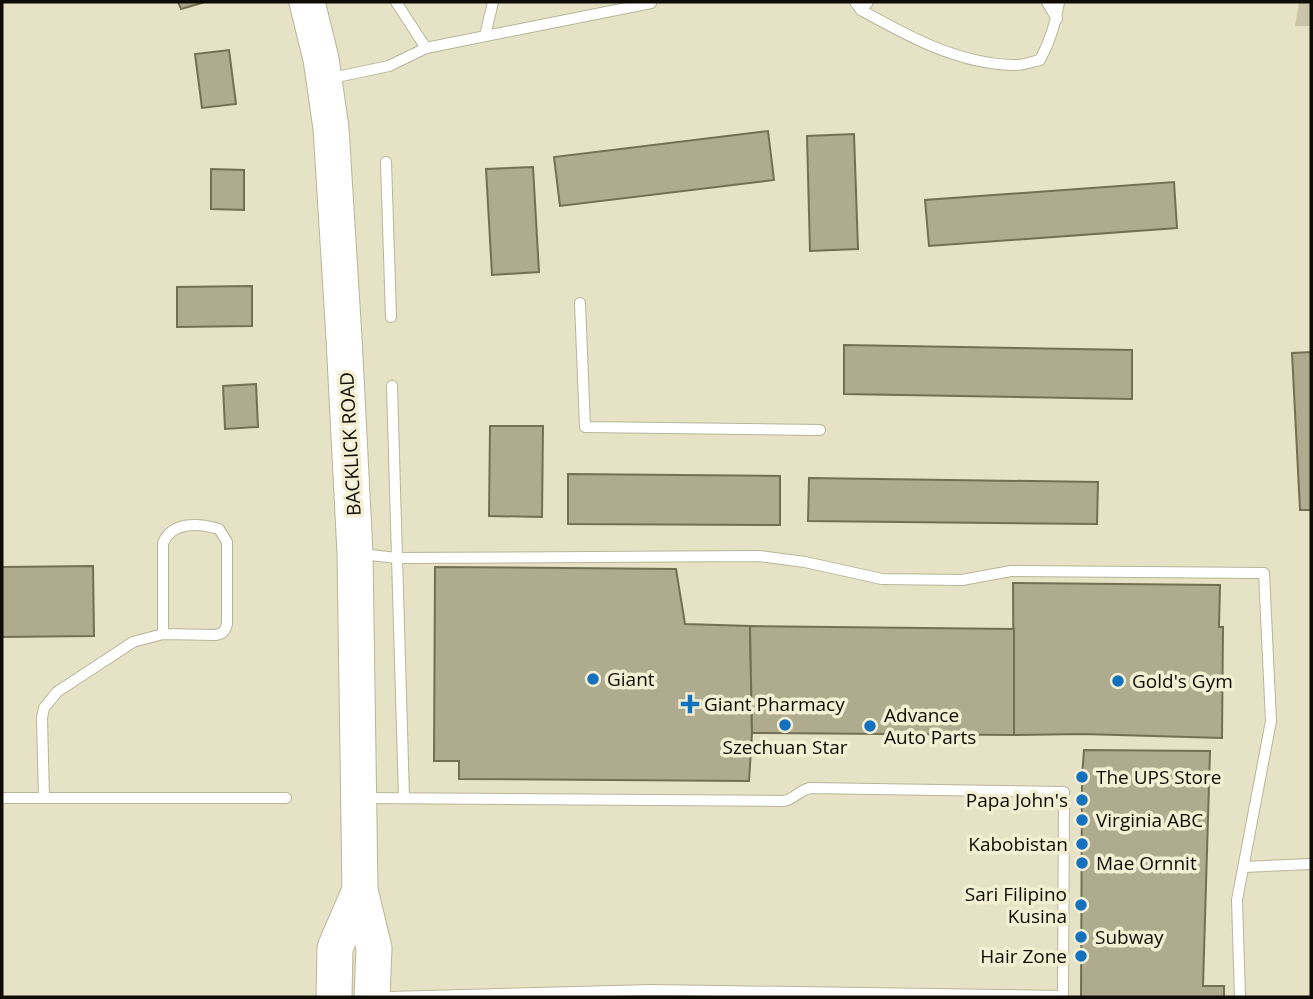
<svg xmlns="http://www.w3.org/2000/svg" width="1313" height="999" viewBox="0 0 1313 999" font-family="'Open Sans',sans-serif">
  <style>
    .green { fill: #cac5a9 }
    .building { fill: #afab8f; stroke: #736f55; stroke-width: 2 }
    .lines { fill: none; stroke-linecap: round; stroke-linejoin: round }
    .service-casing { stroke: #b9b599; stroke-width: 12 }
    .primary-casing { stroke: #b9b599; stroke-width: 37 }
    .service { stroke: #fff; stroke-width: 10 }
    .primary { stroke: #fff; stroke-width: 35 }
    .poi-dot { fill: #1471bd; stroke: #f4efd2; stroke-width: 2.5 }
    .labels { text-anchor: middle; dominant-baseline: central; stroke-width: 7; stroke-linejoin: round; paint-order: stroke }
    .street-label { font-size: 19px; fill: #0e0c04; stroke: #f4efd2 }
    .poi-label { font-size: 19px; fill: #0e0c04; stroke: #f4efd2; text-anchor: start }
  </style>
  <rect width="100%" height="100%" fill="#e6e2c5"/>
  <polygon class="green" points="1299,2 1311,2 1311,26 1295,26"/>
  <g class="building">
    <polygon points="178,2 205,2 181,9"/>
    <polygon points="229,50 236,104 202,108 195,54"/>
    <polygon points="768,131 774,180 560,206 554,157"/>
    <polygon points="854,134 858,249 810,251 807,136"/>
    <polygon points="533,167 539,272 492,275 486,169"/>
    <polygon points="211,169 244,170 244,210 211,209"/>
    <polygon points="1174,182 1177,228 929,246 925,200"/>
    <polygon points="252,286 252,326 177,327 177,287"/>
    <polygon points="844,345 1132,350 1132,399 844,394"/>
    <polygon points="1311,352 1311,510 1300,510 1292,353"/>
    <polygon points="256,384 258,427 225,429 223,386"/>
    <polygon points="490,426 543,426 542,517 489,516"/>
    <polygon points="568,474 780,476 780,525 568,524"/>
    <polygon points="809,478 1098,482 1097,524 808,521"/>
    <polygon points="93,566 94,636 2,637 2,567"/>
    <polygon points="435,567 676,569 685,624 750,626 752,733 749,781 459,779 459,761 434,761"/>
    <polygon points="1013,583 1220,585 1219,627 1223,627 1222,738 1083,734 1014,735"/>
    <polygon points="750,626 1014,629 1014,735 752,733"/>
    <polygon points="1084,750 1210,751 1203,986 1224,986 1224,997 1081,997 1082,777"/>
  </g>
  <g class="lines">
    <defs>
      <g id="service">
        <polyline points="396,2 426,48 651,3"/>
        <polyline points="855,2 861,10 868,2"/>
        <polyline points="1047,2 1057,19"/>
        <path d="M861,10C908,36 958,64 1013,65C1022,66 1031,62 1040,60C1050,41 1056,23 1059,2"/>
        <polyline points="485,36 493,2"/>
        <polyline points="327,79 389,66 426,48"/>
        <polyline points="386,162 391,317"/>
        <polyline points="580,303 585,427 820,430"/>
        <polyline points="392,386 404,798"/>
        <polyline points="361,554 397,558 759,556 805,562 882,579 962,580 1011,571 1264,573 1271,721 1237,900 1240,997"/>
        <polyline points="2,798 286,798"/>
        <path d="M44,798L42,718L44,708L57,692L133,642L163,634L215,635C222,634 225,632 227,624V542L219,529C199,523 172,521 163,543V634"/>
        <path d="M362,798L783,801C794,800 799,790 810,788L1064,792L1063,997"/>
        <polyline points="1244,867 1311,864"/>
        <polyline points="389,997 652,990 1063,996"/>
      </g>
      <g id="primary">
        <polyline points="307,2 321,59 331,128 344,338 355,553 360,890 374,948 372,997"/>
        <polyline points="334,997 335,948 360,890"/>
      </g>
    </defs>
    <use href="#service" class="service-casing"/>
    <use href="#primary" class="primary-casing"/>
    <use href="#service" class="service"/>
    <use href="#primary" class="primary"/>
  </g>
  <g class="poi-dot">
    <circle cx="593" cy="679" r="7"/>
    <circle cx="1118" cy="681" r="7"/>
    <path d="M686.5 693.5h7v7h7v7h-7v7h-7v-7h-7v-7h7z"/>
    <circle cx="785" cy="725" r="7"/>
    <circle cx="870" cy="726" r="7"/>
    <circle cx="1082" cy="777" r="7"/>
    <circle cx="1082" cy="800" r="7"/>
    <circle cx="1082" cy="820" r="7"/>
    <circle cx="1082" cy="844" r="7"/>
    <circle cx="1082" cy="863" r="7"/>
    <circle cx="1081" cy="905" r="7"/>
    <circle cx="1081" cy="937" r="7"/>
    <circle cx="1081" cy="956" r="7"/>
  </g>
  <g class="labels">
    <g class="street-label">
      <text transform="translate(350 444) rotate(-93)">BACKLICK ROAD</text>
    </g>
    <g class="poi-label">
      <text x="607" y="679">Giant</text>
      <text x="1132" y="681">Gold's Gym</text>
      <text x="704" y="704">Giant Pharmacy</text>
      <text x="884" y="715">Advance<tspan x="884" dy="22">Auto Parts</tspan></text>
      <text x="785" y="747" text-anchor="middle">Szechuan Star</text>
      <text x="1096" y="777">The UPS Store</text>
      <text x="1068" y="800" text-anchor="end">Papa John's</text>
      <text x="1096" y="820">Virginia ABC</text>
      <text x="1068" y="844" text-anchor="end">Kabobistan</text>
      <text x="1096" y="863">Mae Ornnit</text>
      <text x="1067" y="894" text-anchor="end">Sari Filipino<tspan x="1067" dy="22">Kusina</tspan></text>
      <text x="1095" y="937">Subway</text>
      <text x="1067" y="956" text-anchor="end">Hair Zone</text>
    </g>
  </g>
  <rect width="1313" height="999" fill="none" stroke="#0e0c04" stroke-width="7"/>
</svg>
